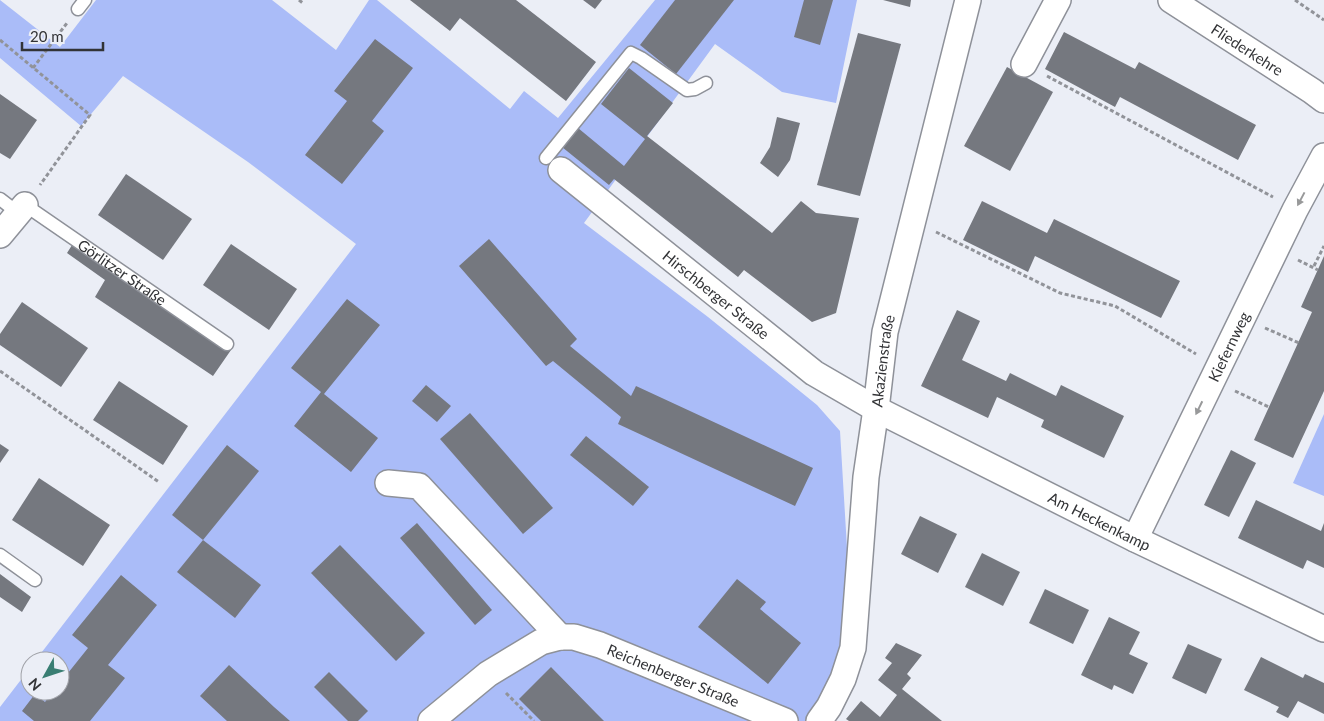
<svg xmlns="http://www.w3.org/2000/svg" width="1324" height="721" viewBox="0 0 1324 721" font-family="Lato,sans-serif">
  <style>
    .green { fill: #aabcf8 }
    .building { fill: #75787f }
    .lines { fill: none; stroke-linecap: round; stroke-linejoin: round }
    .service-casing { stroke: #8e9199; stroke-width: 15 }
    .minor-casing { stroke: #8e9199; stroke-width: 28 }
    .path { stroke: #919399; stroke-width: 3; stroke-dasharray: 4 2.5; stroke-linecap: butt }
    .service { stroke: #fff; stroke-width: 12 }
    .minor { stroke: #fff; stroke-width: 25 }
    .oneway { fill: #98999a }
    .labels { text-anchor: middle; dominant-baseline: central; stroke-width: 5; stroke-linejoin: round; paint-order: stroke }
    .street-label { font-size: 15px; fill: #323336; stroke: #ebeef6 }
  </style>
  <rect width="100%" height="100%" fill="#ebeef6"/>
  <g class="green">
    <polygon points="0,0 60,47 96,0 272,0 336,50 369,0 377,0 510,109 524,91 558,118 655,0 857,0 836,103 782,92 715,44 584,223 708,317 817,405 840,431 853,648 818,721 0,721 0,707 30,668 30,691 60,691 60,661 35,661 356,244 248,162 123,76 81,126 0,58"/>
    <polygon points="1324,414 1324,496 1293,483"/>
  </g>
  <g class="building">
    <polygon points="410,0 516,0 596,62 566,101 460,18 450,31"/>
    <polygon points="583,0 602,0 595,9"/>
    <polygon points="675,0 734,0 676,74 640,45"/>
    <polygon points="804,0 833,0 820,45 794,37"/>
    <polygon points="883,0 911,0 910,7"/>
    <polygon points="1064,32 1135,69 1139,62 1256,125 1238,160 1120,97 1115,107 1045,69"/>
    <polygon points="858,33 901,44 860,196 817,185"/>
    <polygon points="375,39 413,68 372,121 384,131 342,184 305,155 347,101 334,91"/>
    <polygon points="1007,67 1053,92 1010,171 964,146"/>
    <polygon points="629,68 673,103 647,136 772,233 801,201 816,213 859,218 836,313 812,322 744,270 738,277 614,179 609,185 562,147 578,128 624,166 645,139 601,104"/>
    <polygon points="0,94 37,120 10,159 0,153"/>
    <polygon points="777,117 800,123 790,160 778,177 760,163 770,147"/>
    <polygon points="126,174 192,219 163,260 98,215"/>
    <polygon points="982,201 1047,233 1054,219 1180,281 1161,318 1035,256 1028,272 963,240"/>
    <polygon points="489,239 577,339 570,346 631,396 636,386 813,468 795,506 618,424 621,417 553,361 546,366 459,266"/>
    <polygon points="74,242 231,350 213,376 95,297 105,280 67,253"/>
    <polygon points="231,244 297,289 269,330 203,285"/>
    <polygon points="1324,256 1324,391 1293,458 1254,440 1312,312 1301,307"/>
    <polygon points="347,299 380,325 324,394 378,438 351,472 294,426 321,392 291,368"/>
    <polygon points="22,302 88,348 61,387 0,345 0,334"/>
    <polygon points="957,310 980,321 962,360 1006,381 1010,373 1056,396 1061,385 1124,416 1104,458 1041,427 1044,420 997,397 988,418 921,386"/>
    <polygon points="119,381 188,426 163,465 93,420"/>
    <polygon points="426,385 451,406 437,422 412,401"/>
    <polygon points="470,413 553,508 523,534 440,439"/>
    <polygon points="586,436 649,487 633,506 570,455"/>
    <polygon points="0,444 9,450 0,463"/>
    <polygon points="227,445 259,471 203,540 172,515"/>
    <polygon points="1231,450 1256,463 1229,517 1204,505"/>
    <polygon points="39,478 110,525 83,566 12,520"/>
    <polygon points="1256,500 1321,531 1324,523 1324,568 1307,560 1303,569 1238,538"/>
    <polygon points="920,516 957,534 938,573 901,554"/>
    <polygon points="417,523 492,610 475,625 400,538"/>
    <polygon points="203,540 261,585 235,618 177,572"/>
    <polygon points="340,545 425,633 396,661 311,573"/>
    <polygon points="982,553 1020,572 1003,606 965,587"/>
    <polygon points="0,574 31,597 22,612 0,597"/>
    <polygon points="121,575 157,605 108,665 125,678 90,721 34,721 22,711 35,694 45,702 53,691 60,691 60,683 88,648 72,635"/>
    <polygon points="737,579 766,602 760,609 801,643 768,684 698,627"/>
    <polygon points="1045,589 1089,610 1073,644 1029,623"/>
    <polygon points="1109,617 1140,632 1129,654 1148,663 1133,694 1114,685 1112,690 1081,675"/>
    <polygon points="896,643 922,655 907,674 911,678 902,689 942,721 849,721 846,719 861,701 880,717 897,695 878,680 892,663 885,658"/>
    <polygon points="1188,644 1222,659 1206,694 1172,678"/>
    <polygon points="1261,657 1303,678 1305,674 1324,683 1324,714 1298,701 1288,718 1276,712 1279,707 1244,690"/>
    <polygon points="229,665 274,707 290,721 227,721 200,696"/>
    <polygon points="551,667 596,713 604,721 541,721 519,699"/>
    <polygon points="329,672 368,711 358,721 348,721 314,687"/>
  </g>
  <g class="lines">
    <defs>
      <g id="service">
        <polyline points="78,9 85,0"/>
        <polyline points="546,158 631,53 641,58 687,90 695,89 706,83"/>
        <polyline points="0,199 18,213"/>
        <path id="s1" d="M25,205L227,344"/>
        <polyline points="0,555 35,580"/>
      </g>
      <g id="minor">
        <path id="s2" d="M1171,0L1312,91L1324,100"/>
        <polyline points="1024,64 1058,0"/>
        <path id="s3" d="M561,170L814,373L876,409L1135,539L1324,629"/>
        <polyline points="0,235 25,205"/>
        <polyline points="388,483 419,486 560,637"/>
        <path id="s4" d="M1135,539L1295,210L1324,156"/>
        <path id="s5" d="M431,721L488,674L541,642L560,637H574L600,645L785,721"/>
        <path id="s6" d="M819,721L829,707L843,679L853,648L866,477L876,409L885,332L968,0"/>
      </g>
    </defs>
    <use href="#service" class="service-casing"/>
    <use href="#minor" class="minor-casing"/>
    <g class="path">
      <polyline points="299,0 304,4"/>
      <polyline points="1295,0 1324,20"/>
      <polyline points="0,40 90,115 40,185"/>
      <polyline points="33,68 67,23"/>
      <polyline points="1047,76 1273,197"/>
      <polyline points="936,232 1060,293 1115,306 1196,354"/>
      <polyline points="1298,260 1318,270"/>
      <polyline points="1314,266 1324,246"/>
      <polyline points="1265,328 1299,343"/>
      <polyline points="0,371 159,482"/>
      <polyline points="1235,391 1269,407"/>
      <polyline points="506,693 534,721"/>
    </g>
    <use href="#service" class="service"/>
    <use href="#minor" class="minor"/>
  </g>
  <defs><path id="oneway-solid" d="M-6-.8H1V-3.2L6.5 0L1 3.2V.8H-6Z" transform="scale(1.25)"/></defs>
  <g class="oneway">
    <use href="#oneway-solid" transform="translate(1301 199) rotate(118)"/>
    <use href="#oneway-solid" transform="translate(1199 408) rotate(116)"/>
  </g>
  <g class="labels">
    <g class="street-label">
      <text stroke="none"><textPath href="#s2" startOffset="91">Fliederkehre</textPath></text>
      <text stroke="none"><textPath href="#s1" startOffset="118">Görlitzer Straße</textPath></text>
      <text stroke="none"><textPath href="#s3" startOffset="199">Hirschberger Straße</textPath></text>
      <text stroke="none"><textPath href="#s4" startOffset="214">Kiefernweg</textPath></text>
      <text stroke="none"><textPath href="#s6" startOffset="370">Akazienstraße</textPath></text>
      <text stroke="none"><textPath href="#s3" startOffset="646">Am Heckenkamp</textPath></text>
      <text stroke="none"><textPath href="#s5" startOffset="276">Reichenberger Straße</textPath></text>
    </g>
  </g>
  <g transform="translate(45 676) rotate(230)"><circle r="24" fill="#ebeef6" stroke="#a1a3a9"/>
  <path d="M0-4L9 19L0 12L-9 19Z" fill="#397e73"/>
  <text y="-8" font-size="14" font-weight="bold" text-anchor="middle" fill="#323336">N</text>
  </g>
  <path d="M22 42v8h81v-8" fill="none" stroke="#323336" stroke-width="2.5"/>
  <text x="30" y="42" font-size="15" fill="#323336" stroke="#ebeef6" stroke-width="4" paint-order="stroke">20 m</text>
</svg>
